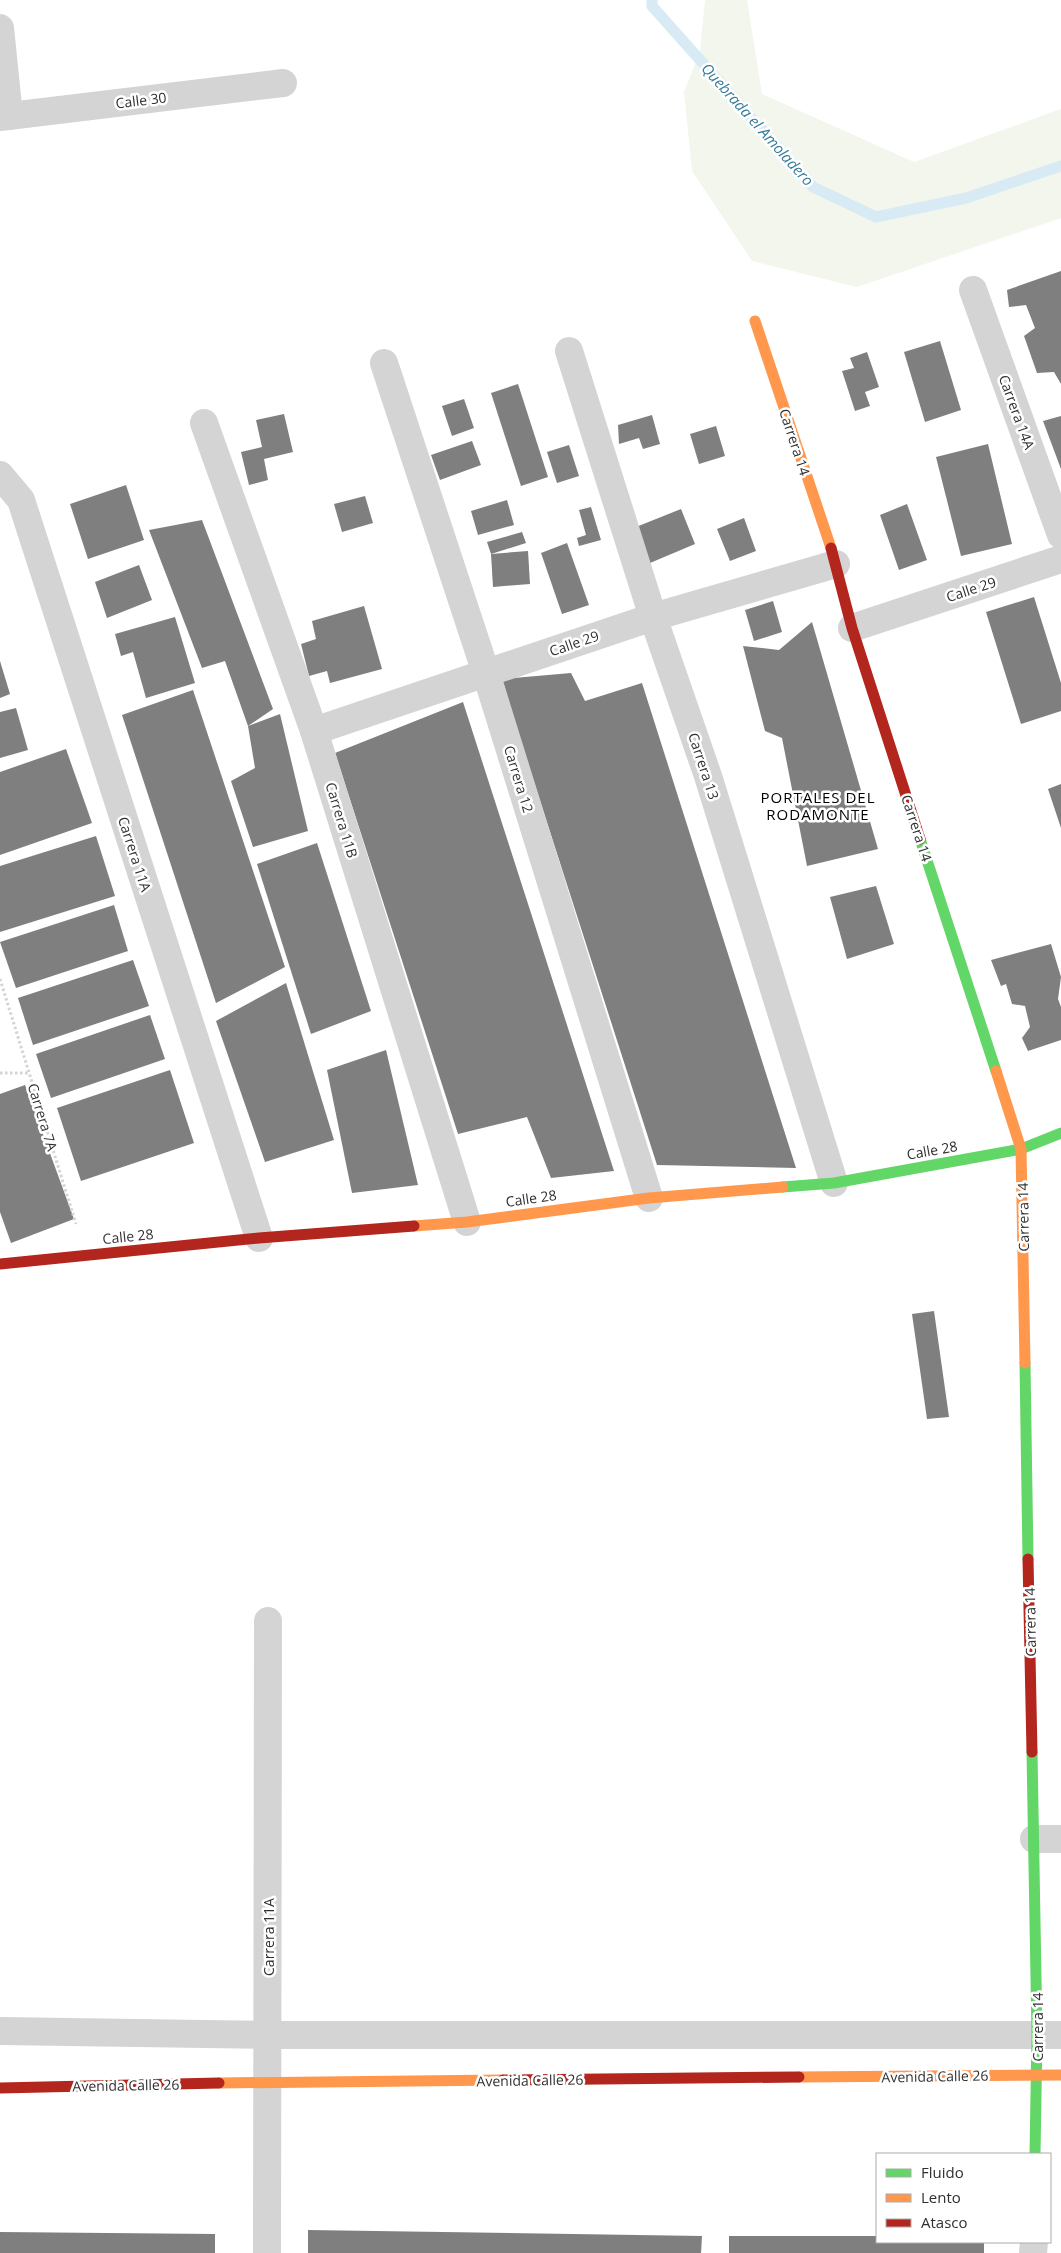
<svg xmlns="http://www.w3.org/2000/svg" width="1061" height="2253" viewBox="0 0 1061 2253" font-family="'Open Sans',sans-serif">
  <style>
    .green { fill: #f2f6ec }
    .lines { fill: none; stroke-linecap: round; stroke-linejoin: round }
    .stream { stroke: #d8ebf4; stroke-width: 11 }
    .building { fill: #7f7f7f }
    .path { stroke: #d4d4d4; stroke-width: 3; stroke-dasharray: 2.5 2.5; stroke-linecap: butt }
    .street { stroke: #d4d4d4; stroke-width: 28 }
    .fast { stroke: #63d668; stroke-width: 11 }
    .slow { stroke: #ff974d; stroke-width: 11 }
    .jam { stroke: #b3261e; stroke-width: 11 }
    .labels { text-anchor: middle; dominant-baseline: central; stroke-width: 5; stroke-linejoin: round; paint-order: stroke }
    .street-label { font-size: 14px; fill: #303030; stroke: #fff }
    .water-label { font-size: 15px; font-style: italic; fill: #357c9a; stroke: #fff }
    .neighbourhood-label { font-size: 15px; letter-spacing: 1px; fill: #000; stroke: #fff }
  </style>
  <rect width="100%" height="100%" fill="#fff"/>
  <polygon class="green" points="705,0 747,0 762,94 914,162 1061,109 1061,218 857,287 752,261 692,171 684,92 700,52"/>
  <g class="lines">
    <polyline class="stream" points="652,0 652,6 813,187 876,217 966,198 1061,166"/>
  </g>
  <g class="building">
    <polygon points="1061,271 1061,384 1054,372 1037,373 1024,336 1035,328 1026,305 1009,307 1007,290"/>
    <polygon points="940,341 961,410 925,422 904,352"/>
    <polygon points="867,352 879,387 865,392 870,406 855,411 842,371 854,368 850,358"/>
    <polygon points="518,384 548,477 521,486 491,393"/>
    <polygon points="464,399 474,428 452,436 442,406"/>
    <polygon points="284,414 293,452 264,459 268,480 249,485 241,452 262,447 256,420"/>
    <polygon points="652,415 660,444 643,449 639,438 619,444 618,425"/>
    <polygon points="1061,416 1061,469 1043,421"/>
    <polygon points="716,426 725,456 699,464 690,434"/>
    <polygon points="472,441 481,465 440,480 431,455"/>
    <polygon points="988,444 1012,544 961,556 936,457"/>
    <polygon points="569,445 579,476 557,483 547,452"/>
    <polygon points="126,485 144,540 88,559 70,504"/>
    <polygon points="365,496 373,523 342,532 334,504"/>
    <polygon points="507,500 514,525 478,535 471,511"/>
    <polygon points="907,504 927,560 899,570 880,515"/>
    <polygon points="591,507 601,540 579,546 577,538 586,535 579,510"/>
    <polygon points="681,509 695,544 650,563 636,527"/>
    <polygon points="744,518 756,551 730,561 717,529"/>
    <polygon points="202,520 273,709 248,726 225,661 202,668 149,530"/>
    <polygon points="522,532 526,543 491,554 487,542"/>
    <polygon points="567,543 589,605 562,614 541,553"/>
    <polygon points="528,551 530,584 493,587 491,554"/>
    <polygon points="139,565 152,600 107,618 95,582"/>
    <polygon points="1034,597 1061,683 1061,711 1021,724 986,612"/>
    <polygon points="773,601 782,632 754,641 745,610"/>
    <polygon points="364,606 382,669 330,683 327,671 309,676 301,644 316,639 312,621"/>
    <polygon points="175,617 195,683 146,698 133,652 121,656 115,634"/>
    <polygon points="812,622 878,849 807,866 782,738 765,731 743,646 779,650"/>
    <polygon points="0,661 10,694 0,698"/>
    <polygon points="571,673 585,701 642,683 796,1168 657,1165 501,679"/>
    <polygon points="193,690 285,967 216,1003 122,715"/>
    <polygon points="463,702 614,1171 551,1178 527,1117 458,1134 335,753"/>
    <polygon points="16,708 28,750 0,758 0,712"/>
    <polygon points="280,714 308,831 253,847 231,781 255,768 248,726"/>
    <polygon points="66,749 92,823 0,855 0,772"/>
    <polygon points="1061,784 1061,828 1048,789"/>
    <polygon points="96,836 115,896 0,932 0,866"/>
    <polygon points="317,843 371,1011 311,1034 257,864"/>
    <polygon points="876,886 894,944 847,959 830,897"/>
    <polygon points="114,905 128,951 16,988 0,942"/>
    <polygon points="1051,944 1061,977 1058,999 1061,1007 1061,1040 1028,1051 1022,1038 1030,1027 1025,1006 1012,1004 1006,984 1001,986 991,960"/>
    <polygon points="133,960 149,1006 33,1045 18,998"/>
    <polygon points="286,983 334,1140 265,1162 216,1021"/>
    <polygon points="150,1015 165,1059 51,1098 36,1054"/>
    <polygon points="386,1050 418,1185 352,1193 327,1070"/>
    <polygon points="170,1070 194,1143 81,1181 57,1108"/>
    <polygon points="25,1085 74,1219 11,1243 0,1212 0,1094"/>
    <polygon points="934,1311 949,1417 927,1419 912,1314"/>
    <polygon points="308,2230 702,2236 701,2253 308,2253"/>
    <polygon points="0,2232 215,2234 215,2253 0,2253"/>
    <polygon points="729,2236 877,2236 877,2242 984,2242 984,2253 729,2253"/>
  </g>
  <g class="lines">
    <g class="path">
      <polyline points="0,979 76,1224"/>
      <polyline points="0,1073 29,1073"/>
    </g>
    <g class="street">
      <polyline points="0,28 9,116"/>
      <polyline points="0,117 283,83"/>
      <polyline points="973,290 1061,535"/>
      <polyline points="569,351 653,617 708,776 834,1183"/>
      <polyline points="384,363 486,673 649,1198"/>
      <polyline points="204,423 314,731 467,1222"/>
      <polyline points="0,475 21,500 259,1238"/>
      <polyline points="852,628 1061,559"/>
      <polyline points="314,731 653,617 836,564"/>
      <polyline points="1034,1839 1061,1839"/>
      <polyline points="0,2031 267,2035 1061,2035"/>
      <polyline points="267,2253 268,1621"/>
      <polyline points="1033,2253 1034,2242"/>
    </g>
    <g class="fast">
      <polyline points="920,839 996,1071"/>
      <polyline points="783,1187 834,1183 1021,1149 1061,1133"/>
      <polyline points="1025,1363 1028,1559"/>
      <polyline points="1032,1752 1037,2035 1035,2154"/>
    </g>
    <g class="slow">
      <polyline points="755,321 831,548"/>
      <polyline points="996,1071 1021,1149 1025,1363"/>
      <polyline points="414,1226 467,1222 649,1198 783,1187"/>
      <polyline points="799,2077 1061,2075"/>
      <polyline points="219,2083 503,2080"/>
    </g>
    <g class="jam">
      <polyline points="831,548 852,628 920,839"/>
      <polyline points="0,1264 259,1238 414,1226"/>
      <polyline points="1028,1559 1032,1752"/>
      <polyline points="503,2080 799,2077"/>
      <polyline points="0,2088 219,2083"/>
    </g>
  </g>
  <g class="labels">
    <g class="street-label">
      <text transform="translate(141 100) rotate(-7)">Calle 30</text>
      <text transform="translate(1017 412) rotate(70)">Carrera 14A</text>
      <text transform="translate(795 442) rotate(72)">Carrera 14</text>
      <text transform="translate(971 589) rotate(-18)">Calle 29</text>
      <text transform="translate(574 643) rotate(-19)">Calle 29</text>
      <text transform="translate(704 766) rotate(72)">Carrera 13</text>
      <text transform="translate(519 779) rotate(73)">Carrera 12</text>
      <text transform="translate(342 820) rotate(73)">Carrera 11B</text>
      <text transform="translate(917 828) rotate(72)">Carrera 14</text>
      <text transform="translate(135 854) rotate(72)">Carrera 11A</text>
      <text transform="translate(43 1117) rotate(73)">Carrera 7A</text>
      <text transform="translate(932 1150) rotate(-10)">Calle 28</text>
      <text transform="translate(531 1198) rotate(-8)">Calle 28</text>
      <text transform="translate(1023 1217) rotate(-91)">Carrera 14</text>
      <text transform="translate(128 1236) rotate(-6)">Calle 28</text>
      <text transform="translate(1030 1622) rotate(-91)">Carrera 14</text>
      <text transform="translate(268 1937) rotate(-90)">Carrera 11A</text>
      <text transform="translate(1037 2027) rotate(-90)">Carrera 14</text>
      <text transform="translate(935 2076) rotate(-1)">Avenida Calle 26</text>
      <text transform="translate(530 2080) rotate(-1)">Avenida Calle 26</text>
      <text transform="translate(126 2085) rotate(-1)">Avenida Calle 26</text>
    </g>
    <g class="water-label">
      <text transform="translate(758 124) rotate(48)">Quebrada el Amoladero</text>
    </g>
    <g class="neighbourhood-label">
      <text x="818" y="797">PORTALES DEL<tspan x="818" dy="17">RODAMONTE</tspan></text>
    </g>
  </g>
  <rect x="876" y="2153" width="175" height="90" fill="#ffffff" stroke="#acacac"/>
  <rect x="886" y="2169" width="25" height="8" fill="#63d668" stroke="#acacac"/>
  <text x="921" y="2178" font-size="15" fill="#303030">Fluido</text>
  <rect x="886" y="2194" width="25" height="8" fill="#ff974d" stroke="#acacac"/>
  <text x="921" y="2203" font-size="15" fill="#303030">Lento</text>
  <rect x="886" y="2219" width="25" height="8" fill="#b3261e" stroke="#acacac"/>
  <text x="921" y="2228" font-size="15" fill="#303030">Atasco</text>
</svg>
